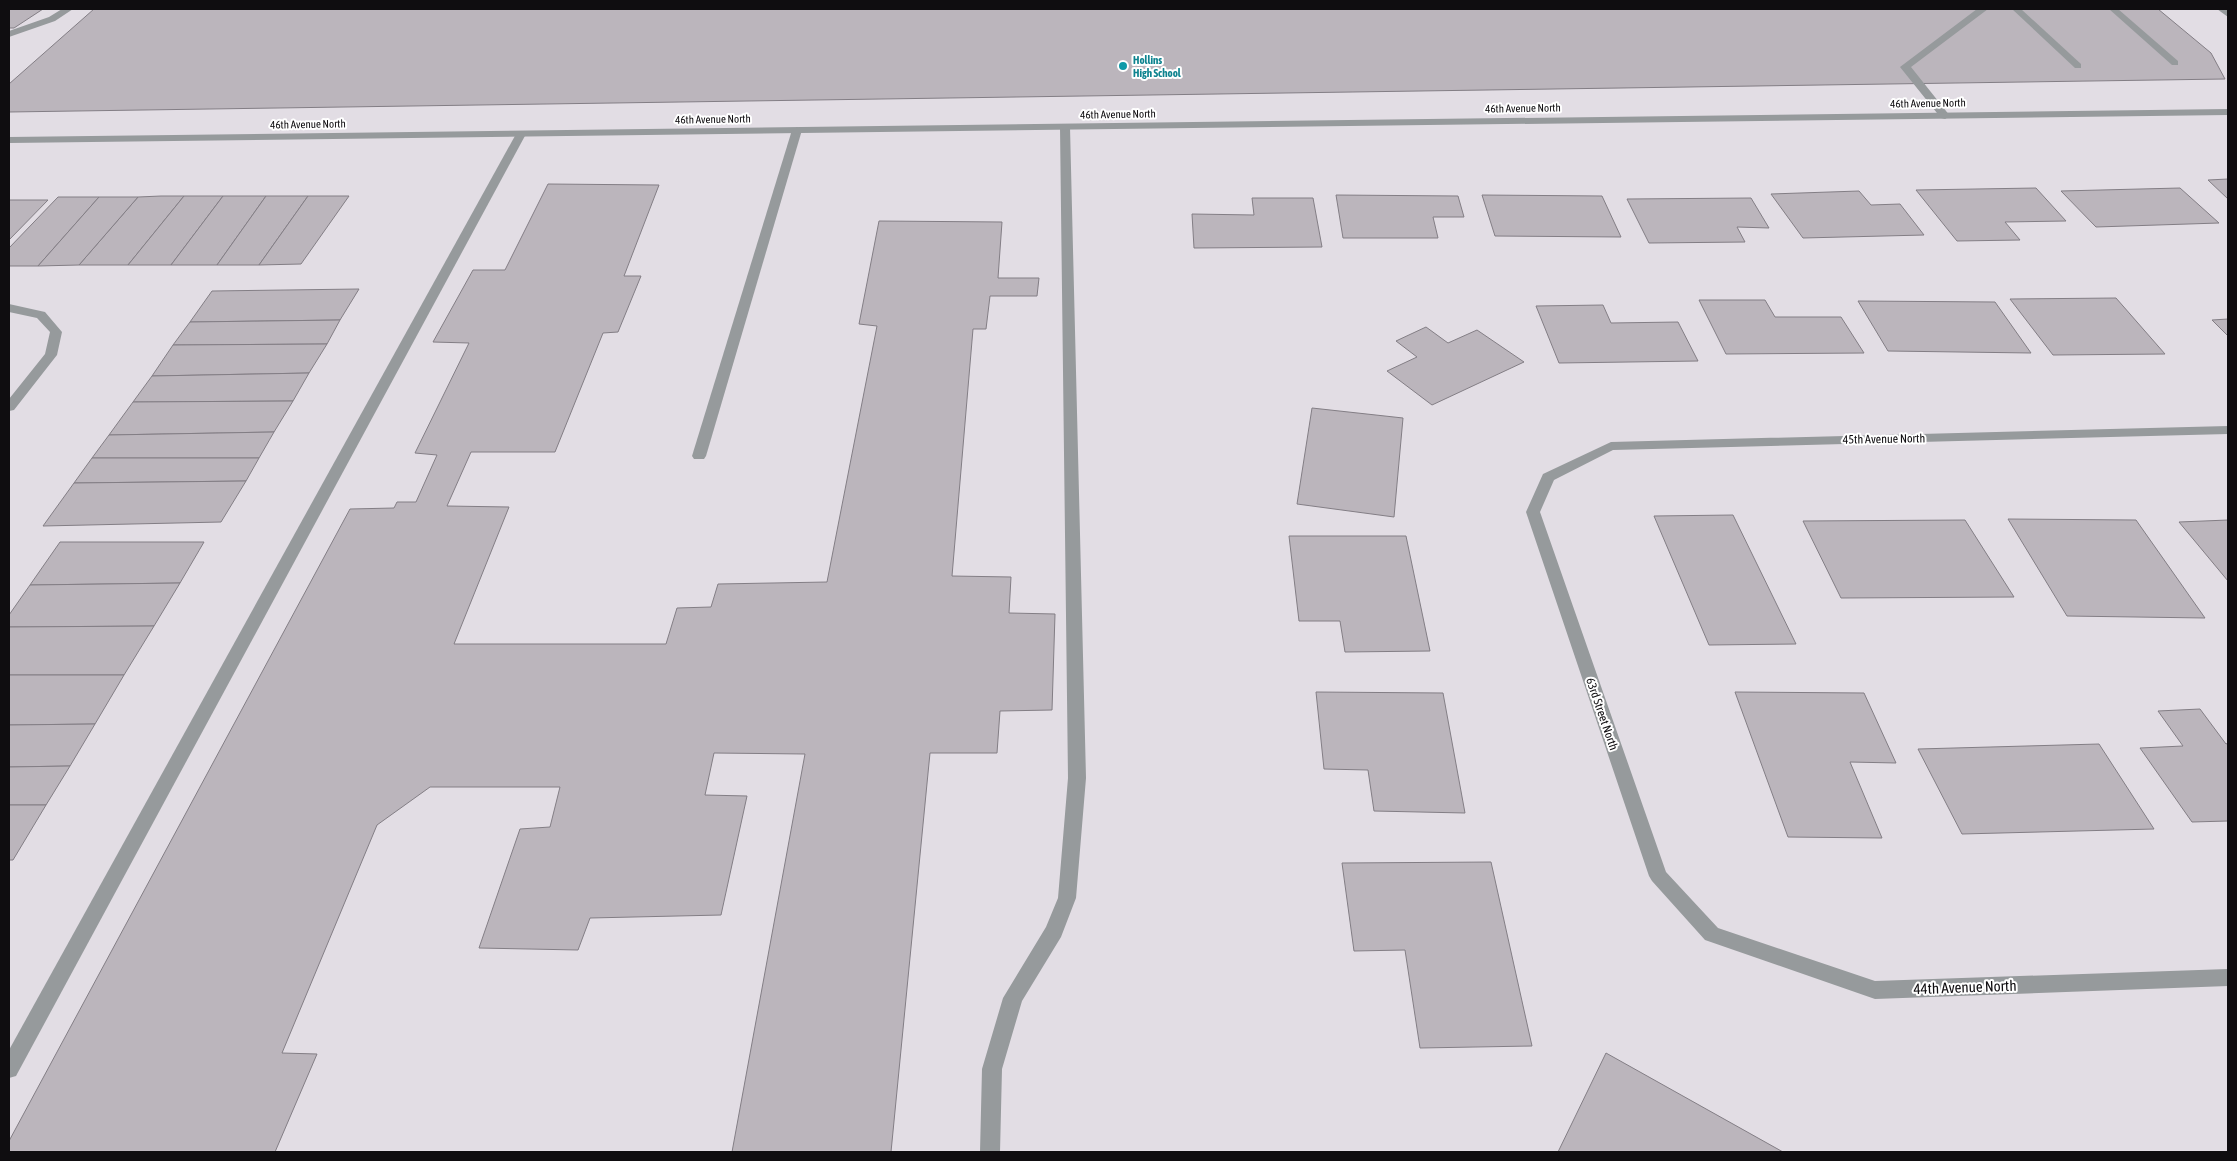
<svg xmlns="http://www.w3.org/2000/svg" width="2237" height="1161" viewBox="0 0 2237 1161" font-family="'Asap Condensed',sans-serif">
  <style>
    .building { fill: #bbb5bc; stroke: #837e85 }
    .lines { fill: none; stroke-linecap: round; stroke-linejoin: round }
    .service { fill: #969a9c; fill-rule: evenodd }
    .minor { fill: #969a9c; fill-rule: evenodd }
    .tertiary { fill: #969a9c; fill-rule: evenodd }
    .culture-dot { fill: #0f9aa8; stroke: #fff; stroke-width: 2 }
    .labels { text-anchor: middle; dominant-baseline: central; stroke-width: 4; stroke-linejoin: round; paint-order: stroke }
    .far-culture-label { font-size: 11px; font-weight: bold; fill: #0d838f; stroke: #fff; text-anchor: start }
    .far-street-label { font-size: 11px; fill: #0f0d10; stroke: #fff }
    .street-label { font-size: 12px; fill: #0f0d10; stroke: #fff }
    .near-street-label { font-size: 15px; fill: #0f0d10; stroke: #fff }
  </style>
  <rect width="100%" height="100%" fill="#e2dde4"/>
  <g class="building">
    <polygon points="9,9 43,9 14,28 9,28"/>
    <polygon points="94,9 2158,9 2211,53 2225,79 9,112 9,84"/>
    <polygon points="2228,179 2228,199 2208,180"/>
    <polygon points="548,184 659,185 624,276 641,276 618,332 603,333 555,452 471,452 447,506 509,507 454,644 666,644 677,608 711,607 718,584 827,582 877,326 859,324 879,221 1002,222 998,278 1039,278 1037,296 990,296 986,329 973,329 952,576 1011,577 1009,613 1055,614 1052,710 1000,711 997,753 930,753 891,1152 732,1152 805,754 714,753 705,795 747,796 721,915 590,918 578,950 479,948 520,829 550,827 560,787 430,787 377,825 282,1053 317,1054 275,1152 9,1152 9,1141 350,509 394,508 397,502 416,502 437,455 415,453 469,343 433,342 473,270 505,270"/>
    <polygon points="2036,188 2066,221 2005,222 2020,240 1957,241 1916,190"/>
    <polygon points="2180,188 2219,223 2096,227 2061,191"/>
    <polygon points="1859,191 1871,205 1900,204 1924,235 1803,238 1771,194"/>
    <polygon points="1336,195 1458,196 1464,217 1433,217 1438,238 1343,238"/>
    <polygon points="1482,195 1602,196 1621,237 1495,236"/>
    <polygon points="161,196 184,196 128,265 79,265 138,197"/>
    <polygon points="184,196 223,196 171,265 128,265"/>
    <polygon points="223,196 266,196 217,265 171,265"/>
    <polygon points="266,196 308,196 259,265 217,265"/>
    <polygon points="308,196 349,196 301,264 259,265"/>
    <polygon points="58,197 99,197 38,266 9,266 9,248"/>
    <polygon points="99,197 138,197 79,265 38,266"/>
    <polygon points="1252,198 1313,198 1322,247 1194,248 1192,214 1254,215"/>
    <polygon points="1751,198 1769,228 1737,227 1745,242 1649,243 1627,199"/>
    <polygon points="9,200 48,200 9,240"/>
    <polygon points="359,289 340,320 190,322 212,291"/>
    <polygon points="2116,298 2165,354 2053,355 2010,299"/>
    <polygon points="1699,300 1765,300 1775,317 1841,317 1864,353 1726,354"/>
    <polygon points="1858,301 1995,302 2031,353 1888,351"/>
    <polygon points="1603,305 1611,323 1678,322 1698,361 1559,363 1536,306"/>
    <polygon points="2228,319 2228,336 2212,320"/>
    <polygon points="340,320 327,344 173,345 190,322"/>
    <polygon points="1426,327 1448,343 1477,330 1524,362 1432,405 1387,371 1417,357 1396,341"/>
    <polygon points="327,344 309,373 152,376 173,345"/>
    <polygon points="309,373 293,401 133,402 152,376"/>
    <polygon points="293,401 274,432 109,435 133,402"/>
    <polygon points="1312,408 1403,418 1394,517 1297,504"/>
    <polygon points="274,432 259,458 92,458 109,435"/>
    <polygon points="92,458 259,458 246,481 74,483"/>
    <polygon points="246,481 221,522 43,526 74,483"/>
    <polygon points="1733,515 1796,644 1709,645 1654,516"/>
    <polygon points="2008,519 2136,520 2205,618 2067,616"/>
    <polygon points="1965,520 2014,597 1841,598 1803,521"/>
    <polygon points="2228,520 2228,581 2179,522"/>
    <polygon points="1289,536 1406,536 1430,651 1345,652 1340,621 1299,621"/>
    <polygon points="60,542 204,542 180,583 30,585"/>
    <polygon points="180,583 154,626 9,627 9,615 30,585"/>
    <polygon points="154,626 124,675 9,675 9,627"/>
    <polygon points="9,675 124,675 95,724 9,725"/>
    <polygon points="1316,692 1443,693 1465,813 1374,811 1368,770 1324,769"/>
    <polygon points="1735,692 1864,693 1896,763 1850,762 1882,838 1788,837"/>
    <polygon points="2200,709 2226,744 2228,743 2228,821 2192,822 2140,748 2183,746 2158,711"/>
    <polygon points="95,724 70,766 9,767 9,725"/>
    <polygon points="2099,744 2154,829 1962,834 1918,749"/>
    <polygon points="70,766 46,805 9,805 9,767"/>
    <polygon points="9,805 46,805 13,860 9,860"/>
    <polygon points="1491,862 1532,1046 1420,1048 1405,950 1354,951 1342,863"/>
    <polygon points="1606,1053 1783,1152 1558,1152"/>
  </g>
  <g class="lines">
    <g class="service">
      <polygon points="62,9 73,9 55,21 9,37 9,31 49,17"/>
      <polygon points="1977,9 1988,9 1911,67 1950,116 1945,119 1941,118 1900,67"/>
      <polygon points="2012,9 2021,9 2081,64 2081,68 2075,68"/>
      <polygon points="2109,9 2118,9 2178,61 2178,65 2172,65"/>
      <polygon points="1065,124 1070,127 1086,778 1076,898 1061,937 1022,1001 1002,1069 1000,1152 980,1152 982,1069 1003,998 1046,927 1058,898 1068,778 1060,127"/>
      <polygon points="797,127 802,130 706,456 704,459 694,459 692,456 792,130"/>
      <polygon points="521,131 526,134 16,1076 9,1078 9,1050 516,134"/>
      <polygon points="9,304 45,312 62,332 57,355 14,410 9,411 9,399 45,354 50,332 37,318 9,312"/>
    </g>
    <polygon class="minor" points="2228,426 2228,434 1613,450 1554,480 1540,512 1666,872 1718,928 1875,981 2228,969 2228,986 1875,999 1705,940 1652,881 1649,876 1526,512 1543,474 1611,442"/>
    <g class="tertiary">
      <polygon points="2217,9 2227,9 2228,17"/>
      <polygon points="2228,109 2228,115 9,143 9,137"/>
    </g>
  </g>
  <circle class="culture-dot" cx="1123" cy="66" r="5"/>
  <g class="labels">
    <g class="far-culture-label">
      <text x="1133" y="60">Hollins<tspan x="1133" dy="13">High School</tspan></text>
    </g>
    <g class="far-street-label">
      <text transform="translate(1928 103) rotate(-1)">46th Avenue North</text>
      <text transform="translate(1523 108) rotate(-1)">46th Avenue North</text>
      <text transform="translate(1118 114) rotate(-1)">46th Avenue North</text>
      <text transform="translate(713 119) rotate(-1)">46th Avenue North</text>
      <text transform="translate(308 124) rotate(-1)">46th Avenue North</text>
    </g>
    <g class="street-label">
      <text transform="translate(1884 439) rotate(-1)">45th Avenue North</text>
      <text transform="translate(1602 714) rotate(71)">63rd Street North</text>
    </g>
    <g class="near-street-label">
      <text transform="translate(1965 987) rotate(-2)">44th Avenue North</text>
    </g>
  </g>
  <rect width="2237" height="1161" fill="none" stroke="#0f0d10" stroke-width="20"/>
</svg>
